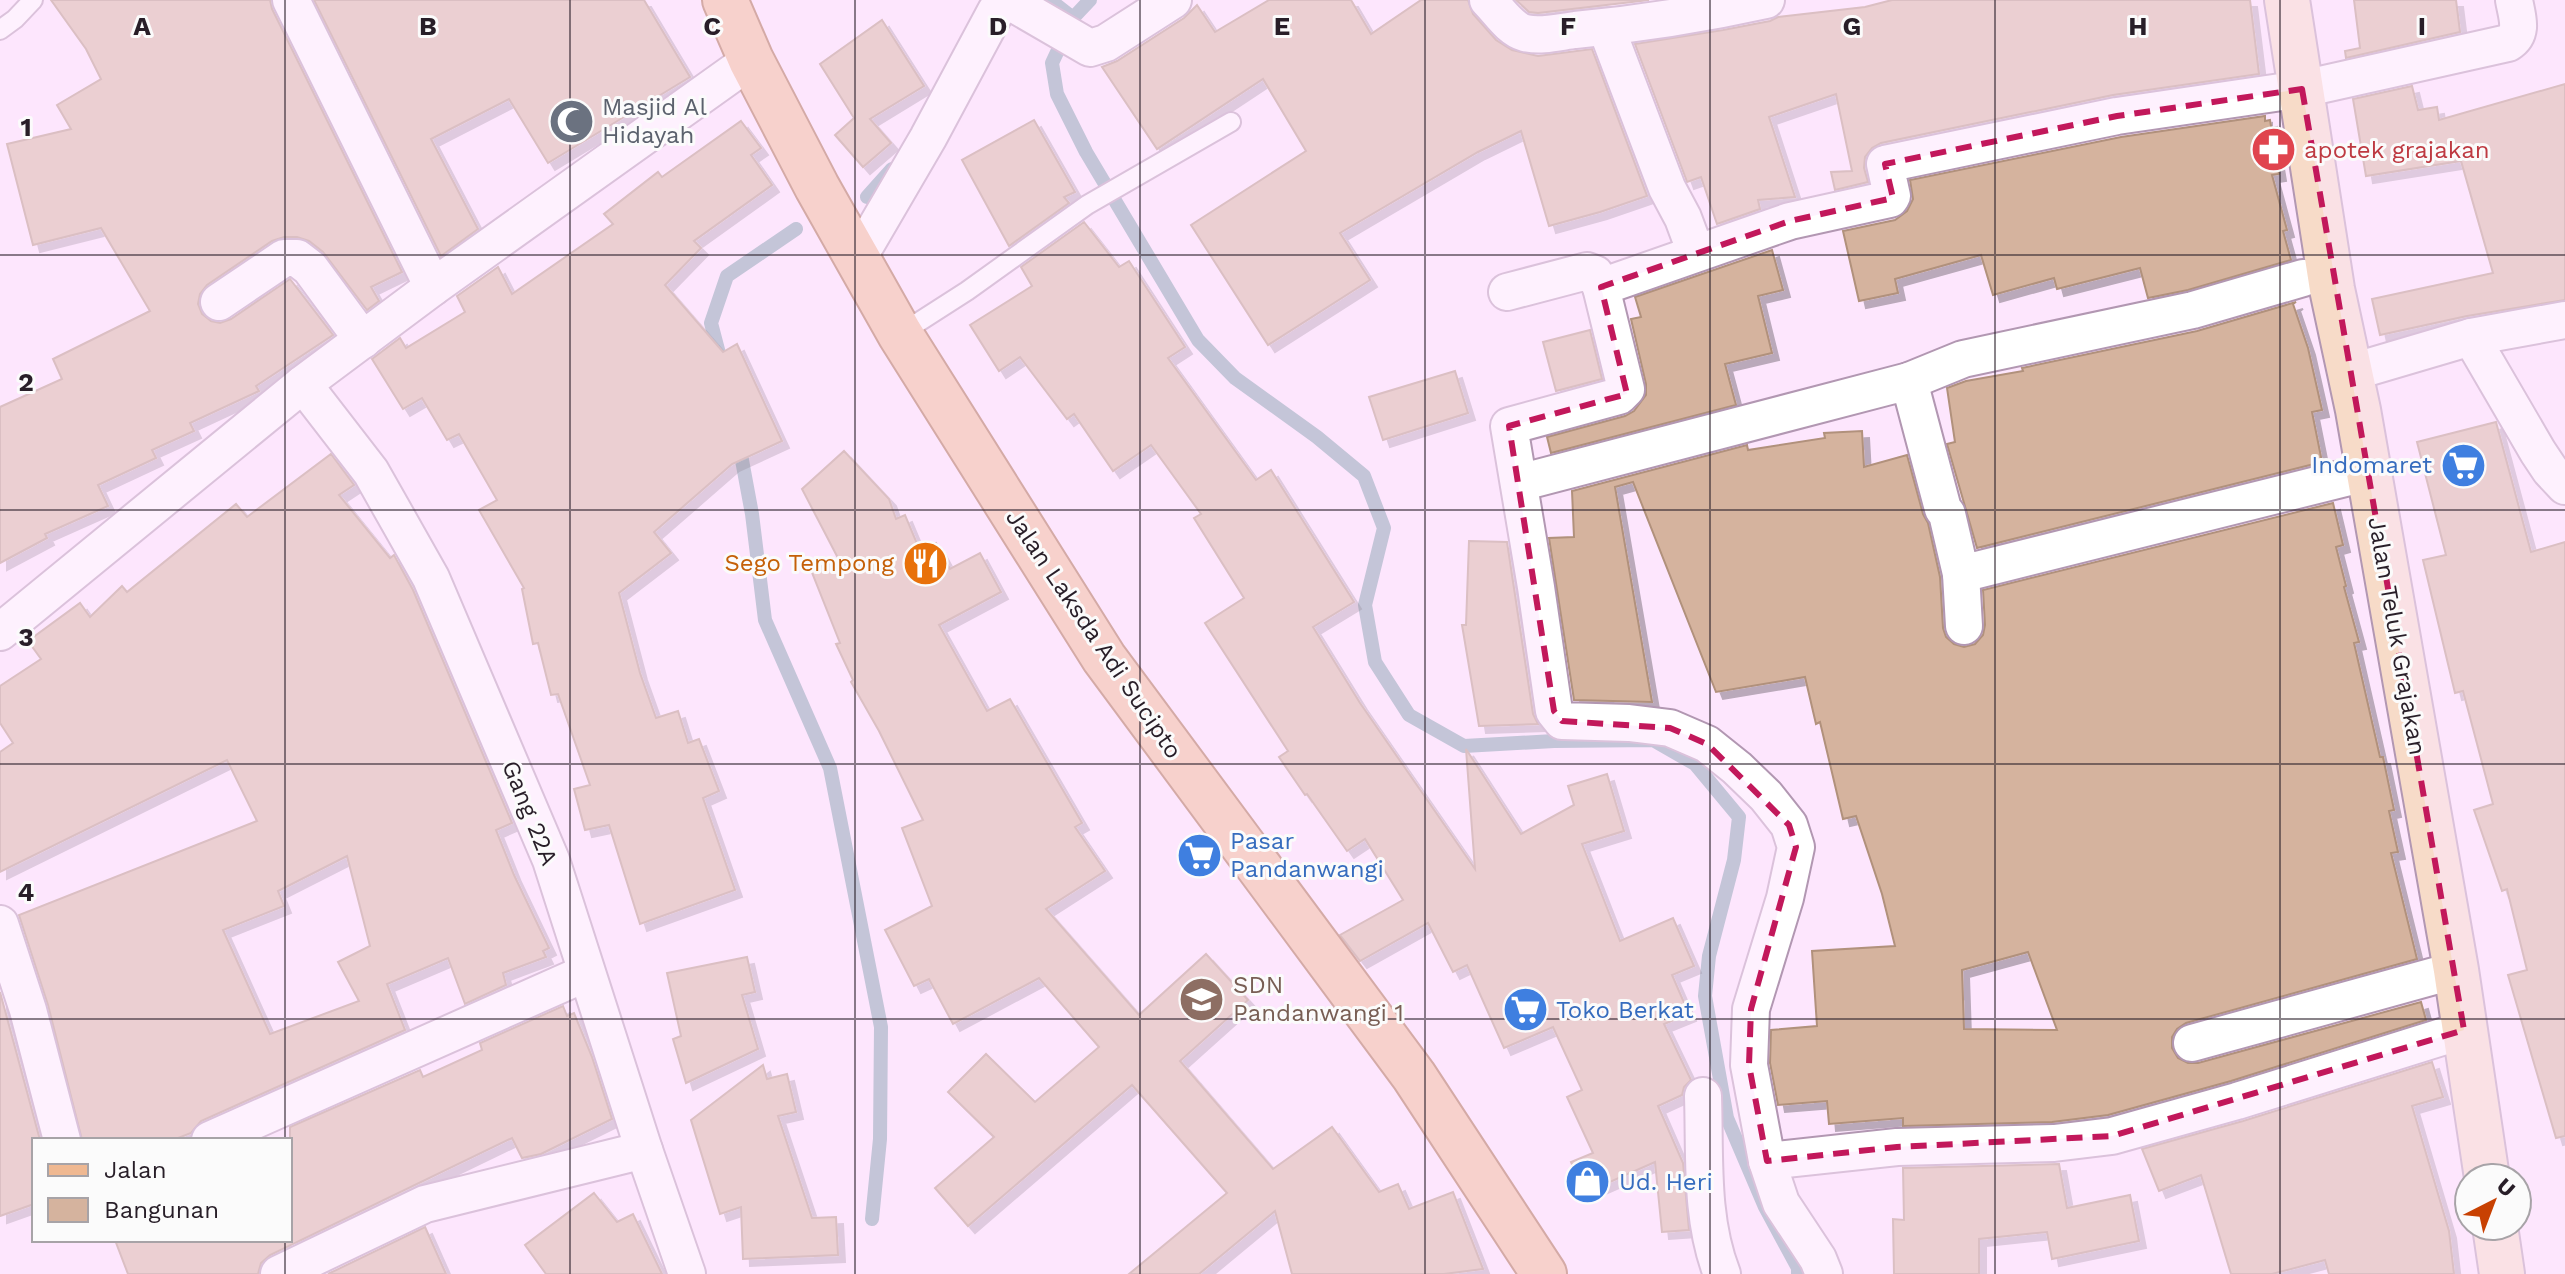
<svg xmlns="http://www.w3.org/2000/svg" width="2565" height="1274" viewBox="0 0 2565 1274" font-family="'Work Sans',sans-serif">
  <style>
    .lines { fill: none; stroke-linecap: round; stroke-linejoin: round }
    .stream { stroke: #7e9dab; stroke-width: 14 }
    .building { fill: #d5b39e; stroke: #b1917c; stroke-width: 2; fill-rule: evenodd; filter: url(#shadow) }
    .lane-casing { stroke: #b297b2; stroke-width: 22 }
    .street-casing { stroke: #b297b2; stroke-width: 40 }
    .secondary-casing { stroke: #b297b2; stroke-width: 48 }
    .primary-casing { stroke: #a2633d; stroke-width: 48 }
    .lane { stroke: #fff; stroke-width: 18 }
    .street { stroke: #fff; stroke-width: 36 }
    .secondary { stroke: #f7dbc8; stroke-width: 44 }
    .primary { stroke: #efb891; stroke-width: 44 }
    .marked { fill: none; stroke: #c2185b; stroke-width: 6; stroke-dasharray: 16 10; stroke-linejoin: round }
    .grid { fill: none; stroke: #281e28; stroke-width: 2; stroke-opacity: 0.55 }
    .labels { text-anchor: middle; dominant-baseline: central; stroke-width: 6; stroke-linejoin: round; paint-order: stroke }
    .worship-label { font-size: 24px; fill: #5b616d; stroke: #fbfbfb; text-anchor: start }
    .health-label { font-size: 24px; fill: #be3a42; stroke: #fbfbfb; text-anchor: start }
    .shop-label { font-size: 24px; fill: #366cbe; stroke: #fbfbfb; text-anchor: start }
    .food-label { font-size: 24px; fill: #c56008; stroke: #fbfbfb; text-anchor: end }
    .street-label { font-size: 24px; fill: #281e28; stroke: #fbfbfb }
    .education-label { font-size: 24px; fill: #785e54; stroke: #fbfbfb; text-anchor: start }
    .grid-label { font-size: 26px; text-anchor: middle; font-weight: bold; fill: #281e28; stroke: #fbfbfb; stroke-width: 6; stroke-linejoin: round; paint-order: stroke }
  </style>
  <defs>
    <filter id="shadow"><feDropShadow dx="7" dy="7" stdDeviation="0" flood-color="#0004"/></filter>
  </defs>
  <rect width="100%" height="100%" fill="#fde6fd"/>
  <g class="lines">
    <g class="stream">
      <polyline points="1050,0 1073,18"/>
      <polyline points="1090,0 1073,18 1052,63 1057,94 1086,152 1198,340 1235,378 1317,437 1364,476 1384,528 1365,605 1375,662 1409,715 1464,746 1554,741 1653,740 1695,764 1739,817 1734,860 1709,956 1705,996 1727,1118 1765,1207 1798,1268 1798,1274"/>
      <polyline points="867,197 892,169"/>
      <polyline points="721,361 711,323 727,276 796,229"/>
      <polyline points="739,444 752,514 765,620 830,768 881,1027 880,1139 872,1219"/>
    </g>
  </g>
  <g class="building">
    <polygon points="51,0 270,0 272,9 402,272 371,287 379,301 367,310 323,252 309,241 297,237 284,237 272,241 207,285 200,294 198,304 202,314 211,321 220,323 231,319 290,279 333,335 256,386 259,391 190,423 194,431 152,450 156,458 98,485 108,506 45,534 47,538 0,563 0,407 62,379 53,359 150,311 101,228 33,245 7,144 71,129 57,105 101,79 86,49"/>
    <polygon points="314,0 644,0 690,77 548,163 509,99 431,139 478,229 441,256"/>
    <polygon points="1269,0 1351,0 1371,34 1421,0 1468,0 1473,14 1496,40 1512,50 1538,56 1592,49 1647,196 1600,212 1549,226 1521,131 1478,152 1340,233 1370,280 1268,345 1191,225 1306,151 1263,79 1157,149 1102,67 1117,61 1184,18 1197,5 1215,32"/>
    <polygon points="1516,0 1649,0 1538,13 1529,12"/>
    <polygon points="1892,0 2250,0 2259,74 2113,95 1881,143 1872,148 1865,157 1864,168 1868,182 1835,190 1831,172 1852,171 1836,94 1769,117 1795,197 1758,200 1760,209 1717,224 1701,177 1687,182 1686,179 1635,44 1723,30 1770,21 1778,17 1865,7"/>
    <polygon points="2354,0 2456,0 2460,32 2346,58 2345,51 2360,48"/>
    <polygon points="882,20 924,86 870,119 891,143 863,167 835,135 854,118 820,64"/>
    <polygon points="2565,84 2565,300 2467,316 2380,335 2372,299 2493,273 2461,161 2366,176 2353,99 2412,86 2418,110 2437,107 2439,120"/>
    <polygon points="2265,116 2265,121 2270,120 2279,174 2272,175 2287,230 2283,231 2291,260 2188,290 2148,298 2140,268 2057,289 2054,278 1993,295 1981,255 1895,279 1898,293 1859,301 1843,231 1895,220 1907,211 1913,199 1910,180 2121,137"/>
    <polygon points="1034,120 1075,192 1064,197 1069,203 1009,246 962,160"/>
    <polygon points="741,121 761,148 751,155 772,185 694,241 701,248 665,285 723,352 737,344 782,441 732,464 654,532 671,553 619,593 640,673 656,718 678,711 688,743 699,739 719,791 703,798 735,890 640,924 609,825 585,830 574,789 590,785 558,694 551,695 538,643 533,644 522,589 524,588 479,510 497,500 459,434 447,440 422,398 403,409 372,359 400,338 406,348 465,312 457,296 498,267 512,294 613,224 604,214 658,172 662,177"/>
    <polygon points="1084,222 1119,267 1129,261 1185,347 1168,358 1256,480 1271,470 1354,602 1313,627 1360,703 1475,869 1466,749 1521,834 1574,805 1568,786 1607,774 1624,831 1582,844 1620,941 1673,918 1694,966 1672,975 1689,1014 1664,1024 1691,1080 1684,1087 1682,1095 1658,1106 1683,1163 1689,1230 1662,1232 1655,1162 1585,1193 1571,1162 1593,1153 1567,1097 1582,1090 1553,1027 1504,1048 1467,965 1453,972 1428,923 1360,961 1340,935 1403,900 1365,839 1347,851 1307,794 1305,795 1279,757 1288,751 1205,623 1244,598 1194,518 1201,514 1151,445 1113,471 1074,414 1067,419 1020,357 999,371 970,325 1032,286 1021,267"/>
    <polygon points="1772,250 1783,290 1758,296 1772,353 1725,364 1736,405 1551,453 1547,437 1625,416 1634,411 1646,395 1646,384 1631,319 1641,317 1635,297"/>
    <polygon points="2296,302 2293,304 2308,348 2322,410 2312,412 2322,462 1977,548 1947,444 1955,442 1947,388 1966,381 2023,371 2022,368 2197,331"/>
    <polygon points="1590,330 1602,379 1556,391 1543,342"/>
    <polygon points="1455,371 1468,413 1383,440 1369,397"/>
    <polygon points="2496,422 2531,552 2565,542 2565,1136 2556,1138 2508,975 2527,970 2507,889 2502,891 2474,810 2493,804 2463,691 2455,693 2423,560 2446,555 2417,442"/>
    <path d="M1862,431L1864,467L1907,455L1923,514L1928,523L1940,577L1943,628L1946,637L1954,644L1964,647L1975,644L1983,635L1985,625L1983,590L2333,503L2343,545L2336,547L2346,586L2344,587L2359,642L2354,643L2380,757H2383L2394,810L2389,811L2398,852L2391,853L2417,959L2186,1023L2177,1029L2172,1037V1048L2178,1058L2188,1063H2198L2421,1002L2426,1020L2231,1081L2108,1115L2052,1122L1903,1126V1118L1829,1124L1827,1101L1778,1105L1770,1063L1771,1030L1817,1026L1812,951L1895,946L1882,894L1856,816L1843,819L1820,722L1816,724L1805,677L1716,692L1633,482L1615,487L1652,702L1574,700L1549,538L1574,537L1572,491L1747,445L1748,450L1825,438L1824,433ZM2028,952L2057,1030L1964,1029L1962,970Z"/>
    <polygon points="844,451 889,499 896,519 905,515 920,551 936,543 950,569 980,553 1001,592 939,625 987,711 1010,699 1082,823 1075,827 1105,871 1046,909 1139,1015 1206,954 1248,1000 1180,1061 1273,1169 1332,1127 1379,1192 1398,1184 1409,1209 1453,1192 1483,1269 1444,1274 1292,1274 1275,1211 1199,1274 1129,1274 1227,1193 1132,1085 968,1226 935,1188 994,1137 948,1092 986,1054 1035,1102 1099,1047 1039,978 953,1024 929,979 914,986 885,930 932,906 902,828 923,820 879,731 851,682 853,680 836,644 840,643 811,570 839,560 802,489"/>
    <path d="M331,454L354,485L339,495L390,558L394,555L413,590L512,823L496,830L514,875L549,948L543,951L546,957L503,973L506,985L465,1004L448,958L387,984L405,1030L201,1121L191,1133L173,1140H82L48,1005L19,915L257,821L227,760L0,872V752L13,743L0,723V686L41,659L28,641L80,603L90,617L122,586L127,592L236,504L247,517ZM347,856L370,946L338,962L359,1001L270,1034L223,930L284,906L278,891Z"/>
    <polygon points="1469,541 1507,542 1533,714 1538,724 1479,726 1462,625 1466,625"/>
    <polygon points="747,957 755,992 742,995 758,1049 686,1083 673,1039 681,1036 667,973"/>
    <polygon points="0,992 40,1140 34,1140 34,1204 0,1216"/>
    <polygon points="563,1006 567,1016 574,1013 592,1057 612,1119 541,1154 522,1158 512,1138 270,1255 261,1263 258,1274 128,1274 115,1240 290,1240 290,1127 420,1070 423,1077 482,1050 480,1043"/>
    <polygon points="2432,1062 2443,1097 2412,1106 2449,1231 2454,1274 2329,1274 2325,1260 2272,1274 2231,1274 2201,1175 2159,1191 2142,1149 2243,1121"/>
    <polygon points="763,1065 767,1079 787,1074 796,1112 778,1116 812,1218 836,1217 838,1255 743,1259 741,1207 720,1214 691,1120"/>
    <polygon points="2059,1164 2067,1208 2130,1195 2139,1241 2052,1259 2047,1232 1979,1239 1979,1274 1894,1274 1893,1219 1904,1220 1903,1168"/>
    <polygon points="594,1193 617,1222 633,1214 662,1274 546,1274 525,1245"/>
    <polygon points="425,1227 446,1274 328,1274"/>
  </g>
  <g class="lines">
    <defs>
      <g id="lane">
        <polyline points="0,30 15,19 33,0"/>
        <polyline points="900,334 967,291 1087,205 1231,122"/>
      </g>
      <g id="street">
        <polyline points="291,0 433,287"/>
        <path d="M1488,0C1499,11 1510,29 1525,33C1541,37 1559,32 1575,30C1639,24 1703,14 1766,0"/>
        <polyline points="1606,27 1667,188 1683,218 1696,253"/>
        <polyline points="858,258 928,138 996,11 1009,1 1090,48 1106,43 1173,0"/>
        <polyline points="1507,292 1587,271 1595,274 1601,287"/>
        <polyline points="219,302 284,258 297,258 310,268 363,340"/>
        <polyline points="2471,337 2538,452 2550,470 2565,486"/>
        <polyline points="2349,373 2471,337 2565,320"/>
        <polyline points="1909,381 1963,359 2193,310 2303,278"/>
        <polyline points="303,384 371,472 431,578 551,860 644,1150 687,1274"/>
        <polyline points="1519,483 1909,381 1943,509 1947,514 1961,574 2369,472"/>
        <polyline points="1961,574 1964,626"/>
        <polyline points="0,632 303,384 433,287 751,60"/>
        <polyline points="0,924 28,1010 62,1140"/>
        <polyline points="2192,1043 2456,970"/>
        <path d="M1703,1096C1705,1156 1700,1218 1722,1274"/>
        <polyline points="210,1140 586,973"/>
        <polyline points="1767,1161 1897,1147 2054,1143 2112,1136 2237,1101 2464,1030"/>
        <polyline points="279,1274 425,1204 644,1150"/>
        <path d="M1824,1274L1818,1259L1781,1203L1767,1161L1749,1065L1751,1009L1785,898L1796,847L1789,825L1766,796L1737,768L1707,744L1670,728L1629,723L1562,721L1554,711L1536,587L1509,426L1619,396L1626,389L1601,287L1790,221L1890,199L1892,196L1885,164L2117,116L2302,89L2508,43C2524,33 2517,17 2514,0"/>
      </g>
      <g id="secondary">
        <polyline points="2287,0 2332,289 2358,410 2456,970 2487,1178"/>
        <polyline points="2495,1226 2502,1274"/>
      </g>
      <polyline id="primary" points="725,0 751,60 817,187 900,334 1104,658 1414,1076 1544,1274"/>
    </defs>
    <use href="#lane" class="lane-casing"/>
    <use href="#street" class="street-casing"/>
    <use href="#secondary" class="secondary-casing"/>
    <use href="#primary" class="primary-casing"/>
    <use href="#lane" class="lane"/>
    <use href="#street" class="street"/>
    <use href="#secondary" class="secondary"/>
    <use href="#primary" class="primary"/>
  </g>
  <path d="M0 0H2565V1274H0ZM2302,89L2464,1030L2112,1136L1897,1147L1767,1161L1749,1065L1751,1009L1796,847L1789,825L1707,744L1670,728L1562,721L1554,711L1509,426L1627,394L1601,287L1790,221L1893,198L1885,164L2117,116Z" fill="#fde6fd" fill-opacity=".55" fill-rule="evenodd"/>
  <path class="marked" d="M2302,89L2464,1030L2112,1136L1897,1147L1767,1161L1749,1065L1751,1009L1796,847L1789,825L1707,744L1670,728L1562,721L1554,711L1509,426L1627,394L1601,287L1790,221L1893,198L1885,164L2117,116Z"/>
  <path class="grid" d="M285,0V1140M570,0V1274M855,0V1274M1140,0V1274M1425,0V1274M1710,0V1274M1995,0V1274M2280,0V1274M0,255H2565M0,510H2565M0,764H2565M0,1019H2565M285,1240V1274"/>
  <defs>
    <symbol id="mosque-disc" viewBox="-11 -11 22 22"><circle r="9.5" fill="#6b7280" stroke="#fbfbfb"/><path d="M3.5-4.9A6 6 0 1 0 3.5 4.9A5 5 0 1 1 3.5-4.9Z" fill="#fff"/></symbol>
    <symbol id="pharmacy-disc" viewBox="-11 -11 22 22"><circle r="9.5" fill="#e0444e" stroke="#fbfbfb"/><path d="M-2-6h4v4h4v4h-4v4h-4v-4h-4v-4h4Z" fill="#fff"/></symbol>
    <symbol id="supermarket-disc" viewBox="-11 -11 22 22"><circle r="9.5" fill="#3f7fe0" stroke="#fbfbfb"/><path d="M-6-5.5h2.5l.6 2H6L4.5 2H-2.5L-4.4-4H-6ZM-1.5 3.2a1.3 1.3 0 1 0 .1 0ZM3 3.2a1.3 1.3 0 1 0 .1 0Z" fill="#fff"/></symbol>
    <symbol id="restaurant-disc" viewBox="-11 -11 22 22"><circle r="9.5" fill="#e8710a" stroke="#fbfbfb"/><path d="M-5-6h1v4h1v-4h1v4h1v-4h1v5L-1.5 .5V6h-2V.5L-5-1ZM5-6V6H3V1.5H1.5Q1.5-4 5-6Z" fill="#fff"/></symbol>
    <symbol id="school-disc" viewBox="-11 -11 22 22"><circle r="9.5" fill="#8d6e63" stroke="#fbfbfb"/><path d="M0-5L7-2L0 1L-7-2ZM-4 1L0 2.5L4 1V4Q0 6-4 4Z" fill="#fff"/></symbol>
    <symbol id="shop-disc" viewBox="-11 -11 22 22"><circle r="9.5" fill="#3f7fe0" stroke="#fbfbfb"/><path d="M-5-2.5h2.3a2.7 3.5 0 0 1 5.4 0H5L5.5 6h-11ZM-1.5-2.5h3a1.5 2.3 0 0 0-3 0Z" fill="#fff"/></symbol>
  </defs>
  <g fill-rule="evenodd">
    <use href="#mosque-disc" x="546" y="96" width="51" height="51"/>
    <use href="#pharmacy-disc" x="2248" y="124" width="51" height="51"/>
    <use href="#supermarket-disc" x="2438" y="440" width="51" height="51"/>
    <use href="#restaurant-disc" x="900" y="538" width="51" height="51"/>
    <use href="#supermarket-disc" x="1174" y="830" width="51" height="51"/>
    <use href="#school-disc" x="1176" y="974" width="51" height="51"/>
    <use href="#supermarket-disc" x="1500" y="984" width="51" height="51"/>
    <use href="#shop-disc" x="1562" y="1156" width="51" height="51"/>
  </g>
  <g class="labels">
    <g class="worship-label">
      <text x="602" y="107">Masjid Al<tspan x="602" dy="28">Hidayah</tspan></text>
    </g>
    <g class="health-label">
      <text x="2304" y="150">apotek grajakan</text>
    </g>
    <g class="shop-label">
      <text x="2432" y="465" text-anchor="end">Indomaret</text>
      <text x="1230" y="841">Pasar<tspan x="1230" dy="28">Pandanwangi</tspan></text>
      <text x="1556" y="1010">Toko Berkat</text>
      <text x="1619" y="1182">Ud. Heri</text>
    </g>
    <g class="food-label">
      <text x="894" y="563">Sego Tempong</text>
    </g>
    <g class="street-label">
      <text transform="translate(1094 634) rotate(56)">Jalan Laksda Adi Sucipto</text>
      <text transform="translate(2397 636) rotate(80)">Jalan Teluk Grajakan</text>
      <text transform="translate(530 813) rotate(68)">Gang 22A</text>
    </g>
    <g class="education-label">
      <text x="1233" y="985">SDN<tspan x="1233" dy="28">Pandanwangi 1</tspan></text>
    </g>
  </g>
  <g class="grid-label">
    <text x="142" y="35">A</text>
    <text x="428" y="35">B</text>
    <text x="712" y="35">C</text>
    <text x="998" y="35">D</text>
    <text x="1282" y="35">E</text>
    <text x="1568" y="35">F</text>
    <text x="1852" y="35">G</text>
    <text x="2138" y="35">H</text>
    <text x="2422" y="35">I</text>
    <text x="26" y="136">1</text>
    <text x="26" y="391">2</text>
    <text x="26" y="646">3</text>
    <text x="26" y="901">4</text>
  </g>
  <rect x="32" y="1138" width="260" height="104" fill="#fbfbfb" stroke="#a7a3a7" stroke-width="2"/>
  <rect x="48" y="1164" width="40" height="12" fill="#efb891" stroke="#a7a3a7" stroke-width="2"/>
  <text x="104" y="1178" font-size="24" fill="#281e28">Jalan</text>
  <rect x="48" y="1198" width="40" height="24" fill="#d5b39e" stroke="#a7a3a7" stroke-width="2"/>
  <text x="104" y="1218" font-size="24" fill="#281e28">Bangunan</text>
  <g transform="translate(2493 1202) rotate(42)"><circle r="38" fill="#fbfbfb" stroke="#a7a3a7" stroke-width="2"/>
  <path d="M0-6L14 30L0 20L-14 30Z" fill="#c84102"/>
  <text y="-12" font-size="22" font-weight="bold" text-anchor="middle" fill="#281e28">U</text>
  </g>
</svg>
